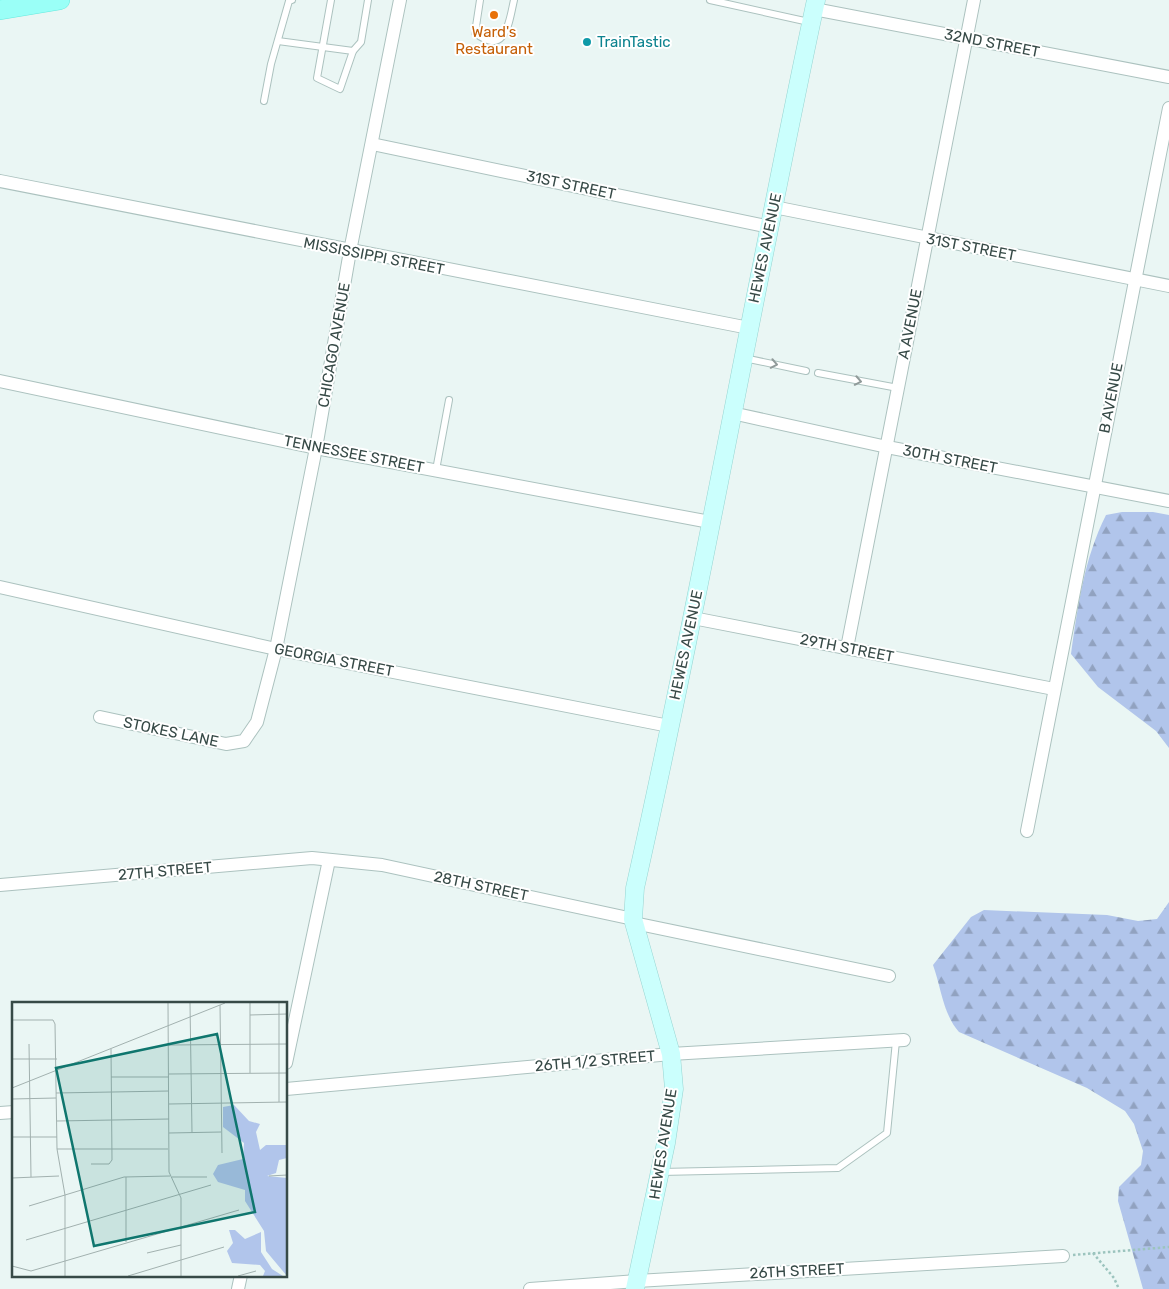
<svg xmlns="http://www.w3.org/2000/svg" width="1169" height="1289" viewBox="0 0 1169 1289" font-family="Rubik,sans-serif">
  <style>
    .forest { fill: url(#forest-firs) }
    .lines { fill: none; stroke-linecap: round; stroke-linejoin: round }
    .service-casing { stroke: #acc2bf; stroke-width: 8 }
    .minor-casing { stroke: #acc2bf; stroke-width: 14 }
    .secondary-casing { stroke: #96d4d1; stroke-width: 19 }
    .primary-casing { stroke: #64e9dd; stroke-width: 20 }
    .path { stroke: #9cc4be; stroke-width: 2.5; stroke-dasharray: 2.5 2.5; stroke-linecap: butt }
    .service { stroke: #fff; stroke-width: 6 }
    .minor { stroke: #fff; stroke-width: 12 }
    .secondary { stroke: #cbfffd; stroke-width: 18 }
    .primary { stroke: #9afff7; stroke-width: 19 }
    .oneway { stroke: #919b9a }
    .food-dot { fill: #e8710a; stroke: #fff; stroke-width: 2 }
    .culture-dot { fill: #0f9aa8; stroke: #fff; stroke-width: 2 }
    .labels { text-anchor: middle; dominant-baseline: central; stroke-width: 4; stroke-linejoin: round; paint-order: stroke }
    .food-label { font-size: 15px; fill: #c56008; stroke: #fff }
    .culture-label { font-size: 15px; fill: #0d838f; stroke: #fff; text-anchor: start }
    .street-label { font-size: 15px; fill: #374a47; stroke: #fff }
    .inset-road { fill: none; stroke: #a2b1af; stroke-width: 1 }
    .view { fill: #0f766e; fill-opacity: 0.15; stroke: #0f766e; stroke-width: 2.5 }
    .inset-edge { fill: none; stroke: #374a47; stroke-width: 2.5 }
  </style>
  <defs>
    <pattern id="forest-firs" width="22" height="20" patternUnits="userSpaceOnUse" patternTransform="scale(1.25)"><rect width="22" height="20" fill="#b1c5eb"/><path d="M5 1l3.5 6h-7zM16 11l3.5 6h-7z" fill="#91a2c0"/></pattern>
  </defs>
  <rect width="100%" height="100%" fill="#eaf6f4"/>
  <g class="forest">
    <path d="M1122,512H1153L1169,515V748L1156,731L1098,687L1071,654C1078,605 1084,559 1106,515Z"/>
    <path d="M1169,902V1289H1143L1118,1201L1119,1187L1141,1165L1143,1151L1134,1124L1125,1111L1087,1088L959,1032C943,1014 941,987 933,965L971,917L984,910L1107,915L1138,921L1157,919Z"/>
  </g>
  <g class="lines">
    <defs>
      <g id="service">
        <polyline points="331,0 317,78 340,89 353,51 361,42 368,0"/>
        <path d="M480,0L475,33C506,57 509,22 514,0"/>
        <polyline points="710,0 809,22"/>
        <polyline points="278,41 353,51"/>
        <polyline points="264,101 271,64 289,1 292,0"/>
        <polyline points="744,358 806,371"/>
        <polyline points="818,373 898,388"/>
        <polyline points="436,470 449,400"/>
        <polyline points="661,1172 838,1168 887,1133 896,1041"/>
      </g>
      <g id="minor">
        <polyline points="814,9 1169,77"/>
        <polyline points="372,144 770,227"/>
        <polyline points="0,181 749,328"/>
        <polyline points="774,207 1169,286"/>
        <polyline points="0,381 316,448 710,522"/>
        <polyline points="732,413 887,447 1169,501"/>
        <polyline points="0,587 276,649 669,726"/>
        <polyline points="693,618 1054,689"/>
        <polyline points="847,648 974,0"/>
        <polyline points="100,717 226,744 244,741 257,722 276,649 316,448 350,251 400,0"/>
        <polyline points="1027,831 1169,108"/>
        <polyline points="0,885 312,858 382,865 633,919"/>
        <polyline points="634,923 889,976"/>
        <polyline points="286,1063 329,860"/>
        <polyline points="286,1089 671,1054 904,1040"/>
        <polyline points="0,1113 14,1112"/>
        <polyline points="238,1289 241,1275"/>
        <polyline points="530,1289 637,1281 1063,1256"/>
      </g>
      <path id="secondary" d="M635,1289L666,1143L674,1089L671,1054L633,919L635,888C701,593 753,295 816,0"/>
      <polyline id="primary" points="0,10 60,0"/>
    </defs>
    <use href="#service" class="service-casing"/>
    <use href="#minor" class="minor-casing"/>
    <use href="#secondary" class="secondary-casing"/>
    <use href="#primary" class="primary-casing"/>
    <g class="path">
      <polyline points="1093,1253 1114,1278 1119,1289"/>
      <polyline points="1073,1255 1169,1247"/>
    </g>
    <use href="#service" class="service"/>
    <use href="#minor" class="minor"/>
    <use href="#secondary" class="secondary"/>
    <use href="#primary" class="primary"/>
  </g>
  <defs><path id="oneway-chevron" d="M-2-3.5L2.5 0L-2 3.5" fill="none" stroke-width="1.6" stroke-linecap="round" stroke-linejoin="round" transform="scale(1.25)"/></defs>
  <g class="oneway">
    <use href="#oneway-chevron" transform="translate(774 364) rotate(11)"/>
    <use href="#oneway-chevron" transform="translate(858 381) rotate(11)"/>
  </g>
  <circle class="food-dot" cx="494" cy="15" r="5"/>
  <circle class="culture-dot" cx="587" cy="42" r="5"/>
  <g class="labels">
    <g class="food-label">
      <text x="494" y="32">Ward's<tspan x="494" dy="17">Restaurant</tspan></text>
    </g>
    <g class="culture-label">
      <text x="597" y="42">TrainTastic</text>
    </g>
    <g class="street-label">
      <text transform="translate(992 43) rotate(11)">32ND STREET</text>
      <text transform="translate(571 185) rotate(12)">31ST STREET</text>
      <text transform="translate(971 247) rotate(11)">31ST STREET</text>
      <text transform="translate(765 248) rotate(-78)">HEWES AVENUE</text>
      <text transform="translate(374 256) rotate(11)">MISSISSIPPI STREET</text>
      <text transform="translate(910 324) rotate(-79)">A AVENUE</text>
      <text transform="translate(334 345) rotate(-80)">CHICAGO AVENUE</text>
      <text transform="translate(1111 398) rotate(-79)">B AVENUE</text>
      <text transform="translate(354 454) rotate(11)">TENNESSEE STREET</text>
      <text transform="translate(950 459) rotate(11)">30TH STREET</text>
      <text transform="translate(686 645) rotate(-78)">HEWES AVENUE</text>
      <text transform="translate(847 648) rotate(11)">29TH STREET</text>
      <text transform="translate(334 660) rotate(11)">GEORGIA STREET</text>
      <text transform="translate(171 732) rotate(12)">STOKES LANE</text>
      <text transform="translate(165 871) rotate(-5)">27TH STREET</text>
      <text transform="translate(481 886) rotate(12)">28TH STREET</text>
      <text transform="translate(595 1061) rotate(-5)">26TH 1/2 STREET</text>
      <text transform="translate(663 1144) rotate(-81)">HEWES AVENUE</text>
      <text transform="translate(797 1271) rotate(-3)">26TH STREET</text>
    </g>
  </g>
  <g transform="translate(12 1002)">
    <rect width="275" height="275" fill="#eaf6f4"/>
    <path d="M222,103L237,119L248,122L244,130L248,148L254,143H275V156L267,158L264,171L255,174L275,176V274L254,249L252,229L233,199V188L206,180L201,172L206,163L231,157L232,141L211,125V105ZM217,228H223L233,237L249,230V250L260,267L271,274H251L253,269L248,263L220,261L215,249L221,241Z" fill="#b1c5eb"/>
    <path class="inset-road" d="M156,1L157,170L169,196V274M178,1L180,131M238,1V71M267,1V100M208,3L210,151M238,13L275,12M0,18H41L43,22L45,147L53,193V274M17,42L19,175M157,43L275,42M0,57H45M157,72L275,71M99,75H157M0,86L213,1M44,91L157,89M0,97L44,96M157,102L275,100M45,119L157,117M157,131L209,130M0,135H45M45,147H156M79,162H97L100,158L99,47M257,174L275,173M160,175H195M0,176L47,174M17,204L112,175L158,174M14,238L199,183M114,240V175M135,251L169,243M0,264L19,269L227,208M116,274L212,245M226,274L244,269"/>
    <path class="view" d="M205,32L243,210L82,244L44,66Z"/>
    <rect width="275" height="275" class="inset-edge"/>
  </g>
</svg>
